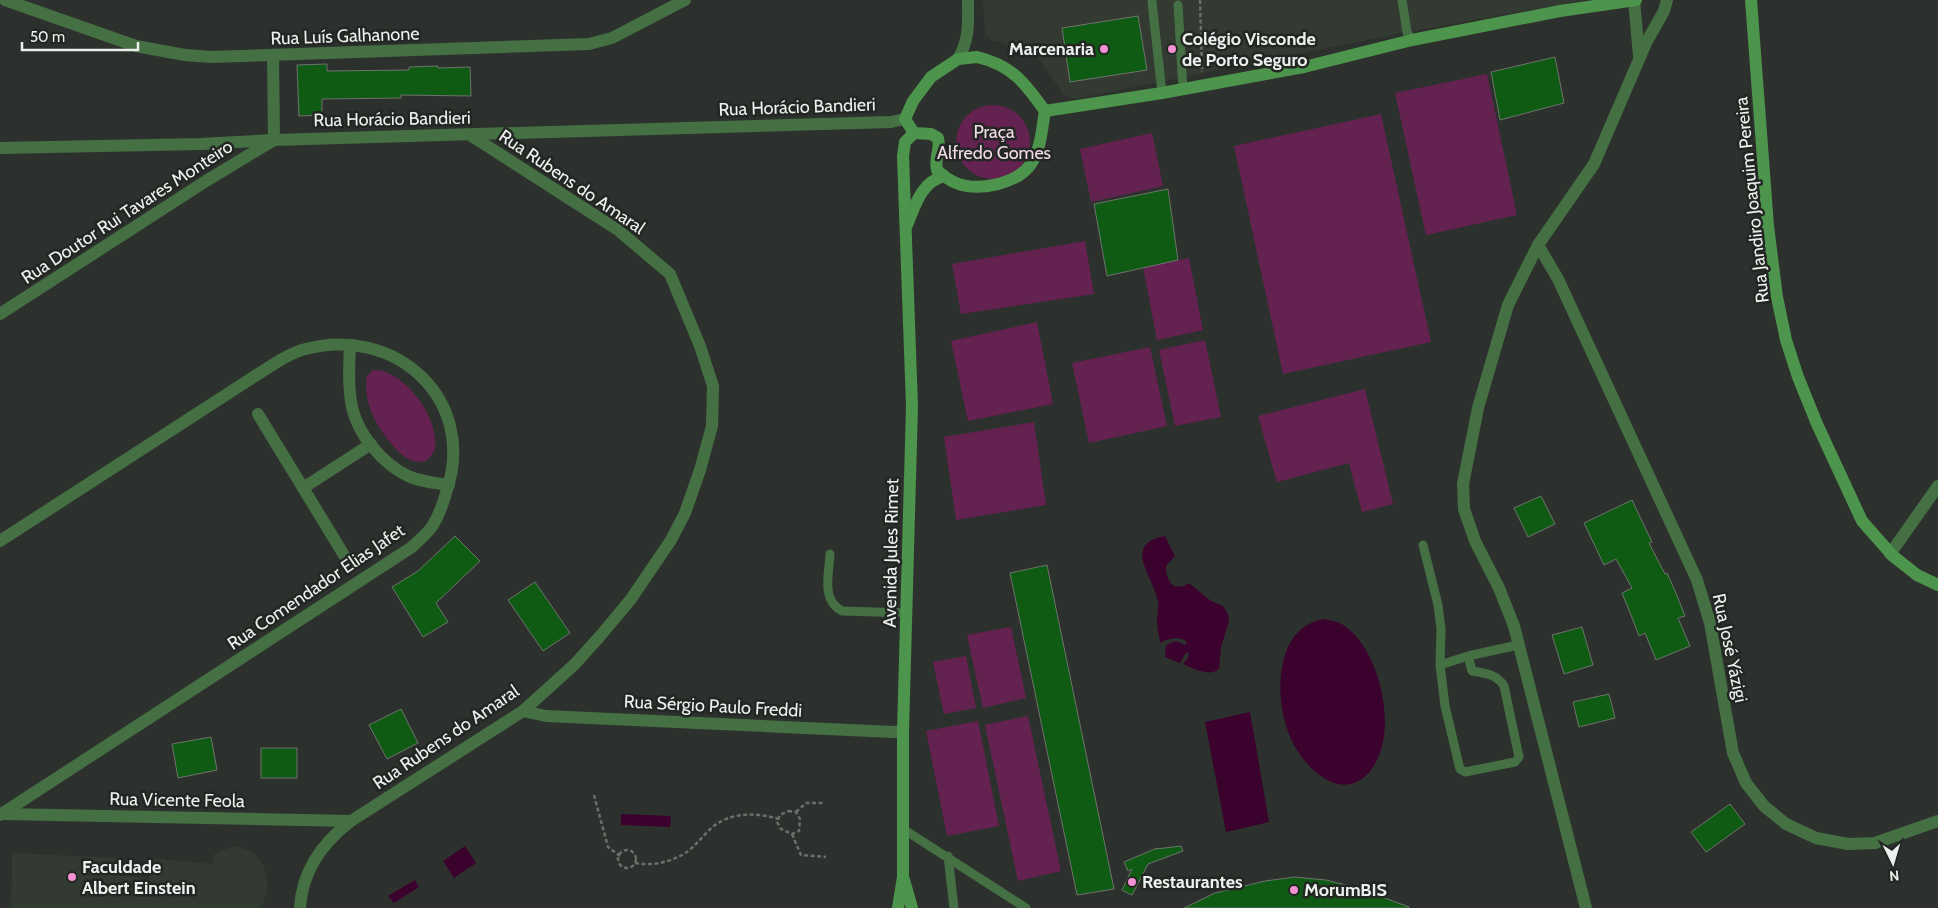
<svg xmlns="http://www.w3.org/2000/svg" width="1938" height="908" viewBox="0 0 1938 908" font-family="Cabin,sans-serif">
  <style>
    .built { fill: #323a31 }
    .green { fill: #642251 }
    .water { fill: #3c022e }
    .building { fill: #105b14; stroke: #6e736e }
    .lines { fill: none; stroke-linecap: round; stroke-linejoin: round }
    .path { stroke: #6b6f6b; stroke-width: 2.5; stroke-dasharray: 4 2.5; stroke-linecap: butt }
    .lane { stroke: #457044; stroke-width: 9 }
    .street { stroke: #457044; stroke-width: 12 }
    .secondary { stroke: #4d944c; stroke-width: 12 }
    .poi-dot { fill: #f491d3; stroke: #232723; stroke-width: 2 }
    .labels { text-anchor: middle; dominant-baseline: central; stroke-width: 5; stroke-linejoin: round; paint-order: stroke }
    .street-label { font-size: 18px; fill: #edf0ed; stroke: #232723 }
    .poi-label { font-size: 18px; font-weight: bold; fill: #edf0ed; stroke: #232723; text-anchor: start }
    .park-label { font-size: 18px; fill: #f2dbe9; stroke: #232723 }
  </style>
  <rect width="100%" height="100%" fill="#2d312d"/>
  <g class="built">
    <polygon points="983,0 1584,0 1407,32 1075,99 1063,94 1036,55 1003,43 993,41 985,36"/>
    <polygon points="235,846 252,851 264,866 268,885 263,904 258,908 11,908 12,853 116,858 115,875 150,879 149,858 212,864 215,853"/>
  </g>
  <g class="green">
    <polygon points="1487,74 1517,215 1426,235 1395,93"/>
    <circle cx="993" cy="142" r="37"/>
    <polygon points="1381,114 1431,342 1283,374 1234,146"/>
    <polygon points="1152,133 1163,186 1091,202 1080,149"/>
    <polygon points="1085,241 1094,294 961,314 952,264"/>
    <polygon points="1189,258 1203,330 1157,340 1143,267"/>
    <polygon points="1037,322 1053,404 968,421 951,341"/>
    <polygon points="1205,340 1221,417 1175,426 1159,350"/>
    <polygon points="1150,347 1167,426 1089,443 1072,363"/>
    <path d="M373,370C401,368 434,412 435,438C436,445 435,454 428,459C412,471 391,445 383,433C372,418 363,395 367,376Z"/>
    <polygon points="1365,389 1393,504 1362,512 1349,463 1277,482 1258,416"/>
    <polygon points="1034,422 1046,505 956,520 944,437"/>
    <polygon points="1011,627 1026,698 983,708 967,635"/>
    <polygon points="966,656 976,708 944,714 933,662"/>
    <polygon points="1028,716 1061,871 1018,881 985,725"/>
    <polygon points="978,721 999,826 947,836 926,731"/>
  </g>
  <g class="water">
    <path d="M1165,536L1175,556L1166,566C1166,582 1174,593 1189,583L1211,601L1223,606L1228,614L1229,621L1221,647L1219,669C1210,677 1194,669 1183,664L1188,658L1189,652L1185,654L1180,663L1165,657L1166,645L1176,641L1185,645L1187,642C1179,635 1169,638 1160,643C1159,636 1157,628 1157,620C1157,614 1159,607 1158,601C1154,577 1121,544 1165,536Z"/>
    <path d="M1325,619C1333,621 1340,622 1346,627C1379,651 1396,723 1377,760C1352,809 1308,776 1291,739C1280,714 1277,684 1284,658C1290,637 1303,622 1325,619Z"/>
    <polygon points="1250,712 1269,822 1226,832 1205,722"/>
    <polygon points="621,814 671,816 670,827 621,825"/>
    <polygon points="465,846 476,863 454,878 443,861"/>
    <polygon points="415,880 419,887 394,903 388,896"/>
  </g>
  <g class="building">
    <polygon points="1138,16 1147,70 1070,82 1062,28"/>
    <polygon points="1555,57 1564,103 1500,120 1491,72"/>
    <polygon points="327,64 327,71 409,70 409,67 438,66 438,68 470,67 471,96 401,95 401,98 322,99 322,115 299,116 297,65"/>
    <polygon points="1168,189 1178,260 1107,276 1094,204"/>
    <polygon points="1541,496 1555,524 1528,537 1514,508"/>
    <polygon points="1632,500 1652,542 1649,543 1665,574 1667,573 1676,593 1685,616 1678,618 1690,646 1656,660 1645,633 1639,636 1631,615 1622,593 1632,588 1616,559 1604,565 1584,523"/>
    <polygon points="455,536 480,561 436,603 448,622 423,637 392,587 418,571"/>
    <polygon points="1047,565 1114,889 1077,895 1010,573"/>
    <polygon points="535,582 570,633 543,651 508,600"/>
    <polygon points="1582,627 1593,665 1564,674 1552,635"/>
    <polygon points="1609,694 1615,718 1579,727 1573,702"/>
    <polygon points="401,709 418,743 387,759 369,725"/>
    <polygon points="211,737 217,770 178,778 172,744"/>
    <rect x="261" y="748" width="36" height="30"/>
    <polygon points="1730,804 1745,824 1706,852 1691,832"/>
    <polygon points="1181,846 1183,851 1148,864 1132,895 1122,890 1132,869 1128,871 1124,862 1157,848 1156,849"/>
    <polygon points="1295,877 1326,880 1358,888 1409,907 1409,908 1184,908 1215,893 1265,881"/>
  </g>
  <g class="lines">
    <g class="path">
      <polyline points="1200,0 1202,72"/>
      <polyline points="594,795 608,847 620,856"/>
      <polygon points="788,811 796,812 800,819 799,831 792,834 781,829 777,822 780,815"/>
      <polyline points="796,812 806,803 825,803"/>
      <polyline points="792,834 801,855 826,857"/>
      <circle cx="627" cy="859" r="9"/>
      <path d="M635,863C656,867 681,860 696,844C703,837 709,829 718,823C736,812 759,813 779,819"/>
    </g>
    <g class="lane">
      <polyline points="1402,0 1407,32 1412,40"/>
      <polyline points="1152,2 1162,93"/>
      <polyline points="1178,5 1183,89"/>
      <polyline points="1423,545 1438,605 1441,629 1440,665"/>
      <path d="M830,554C829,575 821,600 842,611L907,613"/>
      <path d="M1468,656L1472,671C1484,673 1497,674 1504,686L1519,757L1515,762L1465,772L1460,769L1459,765L1445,706L1440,665L1468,656L1518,645"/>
      <polyline points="903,829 1026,908"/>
      <polyline points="948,856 954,908"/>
    </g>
    <g class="street">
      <polyline points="5,0 136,46 185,55 212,57 589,44 612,38 685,0"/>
      <polyline points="1634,0 1639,56"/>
      <path d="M958,59C970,38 968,24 968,0"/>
      <polyline points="0,148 201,144 274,140 891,122 905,119"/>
      <polyline points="1538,245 1558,279 1697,580 1710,623 1733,753 1746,783 1764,806 1786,824 1816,838 1848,844 1875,843 1938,821"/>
      <polyline points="0,314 206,181 274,140 273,56"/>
      <path d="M350,346C349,366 348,387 352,407C358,435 383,464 408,476C421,482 436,483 449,485"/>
      <polyline points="258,414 347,560"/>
      <polyline points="303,488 371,444"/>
      <path d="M0,541L255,376C270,367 285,355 302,350C394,323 479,399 446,493C443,504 439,515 433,525C428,533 419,540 412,547L0,815"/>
      <polyline points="1890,554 1938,486"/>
      <polyline points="523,711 546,716 893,732 903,731"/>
      <polyline points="3,814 351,821"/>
      <path d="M300,908C302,871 322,843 351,821L523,711L575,664L601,635L631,599L671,540L685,513L700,470L712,426L713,386L700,346L670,274L618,230L470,135"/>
      <polyline points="1586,908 1514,626 1499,588 1475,541 1464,509 1463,484 1478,408 1508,305 1538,245 1594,164 1647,41 1664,11 1667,0"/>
    </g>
    <g class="secondary">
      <polyline points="1751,0 1768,226 1777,297 1786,340 1798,377 1817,424 1862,521 1893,556 1917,575 1938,585"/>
      <path d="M977,57C1012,65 1026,84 1045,111C1042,128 1041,149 1031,164C1017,184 978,192 956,183C949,180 942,175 937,170C934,157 941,150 938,138L931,134L914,133L905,119L913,101L931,77L958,59Z"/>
      <polyline points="1045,111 1162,93 1304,67 1412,40 1560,11 1636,0"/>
      <path d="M907,225C915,206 921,182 944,176"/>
      <polyline points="904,880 912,908"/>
      <polyline points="898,908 903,877 903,731 912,406 903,156 905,142 914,133"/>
    </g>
  </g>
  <g class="poi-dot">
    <circle cx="1104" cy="49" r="5"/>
    <circle cx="1172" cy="49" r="5"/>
    <circle cx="72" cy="877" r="5"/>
    <circle cx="1132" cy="882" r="5"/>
    <circle cx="1294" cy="890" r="5"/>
  </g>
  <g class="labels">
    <g class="street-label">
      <text transform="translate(345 36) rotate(-2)">Rua Luís Galhanone</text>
      <text transform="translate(797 107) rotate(-2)">Rua Horácio Bandieri</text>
      <text transform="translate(392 119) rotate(-1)">Rua Horácio Bandieri</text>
      <text transform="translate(572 182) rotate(34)">Rua Rubens do Amaral</text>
      <text transform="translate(1752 200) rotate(-96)">Rua Jandiro Joaquim Pereira</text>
      <text transform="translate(127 212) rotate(-33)">Rua Doutor Rui Tavares Monteiro</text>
      <text transform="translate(891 553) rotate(-89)">Avenida Jules Rimet</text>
      <text transform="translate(316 587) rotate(-34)">Rua Comendador Elias Jafet</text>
      <text transform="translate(1730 648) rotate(78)">Rua José Yázigi</text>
      <text transform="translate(713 706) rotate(3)">Rua Sérgio Paulo Freddi</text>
      <text transform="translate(446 737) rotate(-34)">Rua Rubens do Amaral</text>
      <text transform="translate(177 800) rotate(1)">Rua Vicente Feola</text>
    </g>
    <g class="poi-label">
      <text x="1182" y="39">Colégio Visconde<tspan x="1182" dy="21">de Porto Seguro</tspan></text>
      <text x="1094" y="49" text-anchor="end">Marcenaria</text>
      <text x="82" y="867">Faculdade<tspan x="82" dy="21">Albert Einstein</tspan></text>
      <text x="1142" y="882">Restaurantes</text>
      <text x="1304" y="890">MorumBIS</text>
    </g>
    <g class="park-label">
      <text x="994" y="132">Praça<tspan x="994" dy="21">Alfredo Gomes</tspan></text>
    </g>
  </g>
  <g transform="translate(1893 863) rotate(175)" stroke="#232723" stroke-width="4" paint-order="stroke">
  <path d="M0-4L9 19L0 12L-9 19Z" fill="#edf0ed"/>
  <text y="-8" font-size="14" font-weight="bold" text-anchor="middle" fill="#edf0ed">N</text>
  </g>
  <path d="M22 42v8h116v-8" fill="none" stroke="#edf0ed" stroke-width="2.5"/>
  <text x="30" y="42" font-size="15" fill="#edf0ed" stroke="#232723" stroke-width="4" paint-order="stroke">50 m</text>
</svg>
